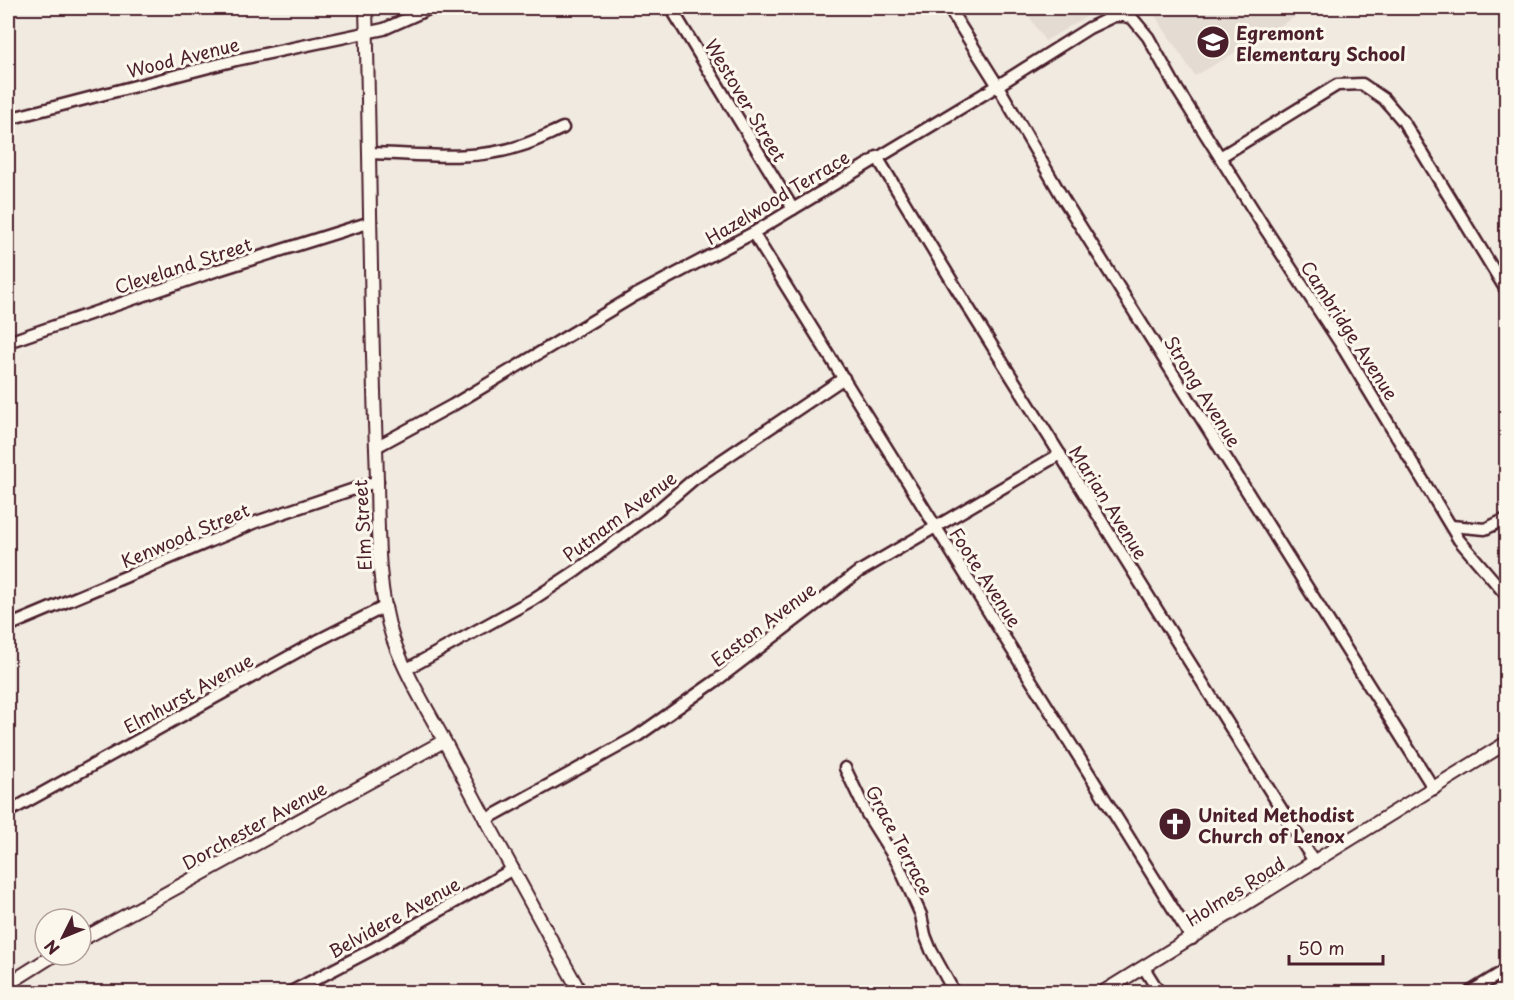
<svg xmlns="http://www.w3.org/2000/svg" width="1514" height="1000" viewBox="0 0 1514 1000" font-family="'Playpen Sans',sans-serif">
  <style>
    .built { fill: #e4dbd2 }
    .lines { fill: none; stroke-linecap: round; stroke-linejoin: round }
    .service-casing { stroke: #4a1f2b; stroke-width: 10 }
    .minor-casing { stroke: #4a1f2b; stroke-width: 15 }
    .tertiary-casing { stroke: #4a1f2b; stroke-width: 16 }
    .service { stroke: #fbf7ec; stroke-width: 5 }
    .minor { stroke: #fbf7ec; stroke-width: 10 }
    .tertiary { stroke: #fbf7ec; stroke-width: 12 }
    .labels { text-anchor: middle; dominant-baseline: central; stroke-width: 6; stroke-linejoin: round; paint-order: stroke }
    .poi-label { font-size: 18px; font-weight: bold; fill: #4a1f2b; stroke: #fbf7ec; text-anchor: start }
    .street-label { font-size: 18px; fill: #4a1f2b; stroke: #fbf7ec }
  </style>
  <rect width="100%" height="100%" fill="#f0eae0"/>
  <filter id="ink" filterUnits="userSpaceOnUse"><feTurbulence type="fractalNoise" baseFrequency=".0167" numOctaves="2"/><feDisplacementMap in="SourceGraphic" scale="12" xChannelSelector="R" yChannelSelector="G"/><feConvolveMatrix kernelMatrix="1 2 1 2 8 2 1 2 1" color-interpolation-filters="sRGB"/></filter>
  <g filter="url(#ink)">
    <g class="built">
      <polygon points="1024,8 1101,8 1045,41"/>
      <polygon points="1150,8 1310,8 1195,76"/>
    </g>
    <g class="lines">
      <defs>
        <polyline id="service" points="1054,8 1060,8"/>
        <g id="minor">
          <polyline points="671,8 793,209"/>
          <polyline points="949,8 998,86 1064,200 1434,789"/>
          <polyline points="8,119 236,60 384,29 431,8"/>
          <path d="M370,153C418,154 473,162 520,146C534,142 549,134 563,128"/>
          <polyline points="877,157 958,291 1315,863"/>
          <polyline points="1220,157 1337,85 1362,84 1384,99 1403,121 1506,290"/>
          <polyline points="753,233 1192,939"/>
          <polyline points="8,342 218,270 371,222"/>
          <polyline points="376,447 453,405 634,296 753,233 989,91 1089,28 1114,16 1125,16 1133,19 1148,37 1177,89 1264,227 1340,343 1459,540 1506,595"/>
          <polyline points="1451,526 1485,529 1506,519"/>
          <polyline points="8,626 256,522 378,481"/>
          <polyline points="407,669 532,600 576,571 659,509 694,479 844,378"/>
          <polyline points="845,768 867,814 897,862 921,915 925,935 931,950 954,992"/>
          <polyline points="8,812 317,641 386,606"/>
          <polyline points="485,820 636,737 717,680 857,573 1060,454"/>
          <polyline points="1144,968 1159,992"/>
          <polyline points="291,992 373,949 513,869"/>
          <polyline points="1470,992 1506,970"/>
        </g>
        <g id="tertiary">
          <path d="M366,8C370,155 370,302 376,449C379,510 374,581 393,639C406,676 429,712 447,746C490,829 535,911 580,992"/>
          <polyline points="81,940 444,741"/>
          <polyline points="8,984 54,955"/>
          <polyline points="1103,992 1506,743"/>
        </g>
      </defs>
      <use href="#service" class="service-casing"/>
      <use href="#minor" class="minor-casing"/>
      <use href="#tertiary" class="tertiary-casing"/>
      <use href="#service" class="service"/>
      <use href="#minor" class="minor"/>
      <use href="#tertiary" class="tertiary"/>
    </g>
  </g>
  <defs>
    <symbol id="school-disc" viewBox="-11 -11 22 22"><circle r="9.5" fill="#4a1f2b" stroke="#fbf7ec"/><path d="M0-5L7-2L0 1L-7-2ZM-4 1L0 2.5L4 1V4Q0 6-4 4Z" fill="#fff"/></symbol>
    <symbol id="church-disc" viewBox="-11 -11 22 22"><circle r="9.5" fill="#4a1f2b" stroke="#fbf7ec"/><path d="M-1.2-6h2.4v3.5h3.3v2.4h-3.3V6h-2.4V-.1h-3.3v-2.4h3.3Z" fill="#fff"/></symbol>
  </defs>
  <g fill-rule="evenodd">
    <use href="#school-disc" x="1194" y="23" width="38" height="38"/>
    <use href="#church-disc" x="1156" y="805" width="38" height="38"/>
  </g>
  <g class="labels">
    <g class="poi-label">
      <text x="1236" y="32">Egremont<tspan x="1236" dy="21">Elementary School</tspan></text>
      <text x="1198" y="814">United Methodist<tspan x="1198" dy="21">Church of Lenox</tspan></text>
    </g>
    <g class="street-label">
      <text transform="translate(183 57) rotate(-14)">Wood Avenue</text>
      <text transform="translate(746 100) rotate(59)">Westover Street</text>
      <text transform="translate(777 197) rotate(-31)">Hazelwood Terrace</text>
      <text transform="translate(183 265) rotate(-18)">Cleveland Street</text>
      <text transform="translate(1350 330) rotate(57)">Cambridge Avenue</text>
      <text transform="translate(1203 391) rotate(58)">Strong Avenue</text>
      <text transform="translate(1109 502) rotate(58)">Marian Avenue</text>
      <text transform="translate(619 516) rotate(-37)">Putnam Avenue</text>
      <text transform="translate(362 525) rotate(-93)">Elm Street</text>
      <text transform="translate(185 535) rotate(-23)">Kenwood Street</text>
      <text transform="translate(986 577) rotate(57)">Foote Avenue</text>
      <text transform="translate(763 624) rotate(-37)">Easton Avenue</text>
      <text transform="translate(188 693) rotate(-29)">Elmhurst Avenue</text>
      <text transform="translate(254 825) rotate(-29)">Dorchester Avenue</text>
      <text transform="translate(900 840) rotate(62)">Grace Terrace</text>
      <text transform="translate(1235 891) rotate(-32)">Holmes Road</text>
      <text transform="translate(394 917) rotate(-29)">Belvidere Avenue</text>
    </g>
  </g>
  <rect width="1514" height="1000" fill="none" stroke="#fbf7ec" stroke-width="30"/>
  <rect x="15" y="15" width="1484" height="970" fill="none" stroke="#4a1f2b" stroke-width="2" filter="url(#ink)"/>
  <g transform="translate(63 937) rotate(227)"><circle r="28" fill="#fbf7ec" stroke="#b4a19f" stroke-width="1.5"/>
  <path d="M0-4.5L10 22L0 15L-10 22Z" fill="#4a1f2b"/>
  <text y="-9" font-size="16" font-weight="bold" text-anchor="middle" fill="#4a1f2b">N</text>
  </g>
  <path d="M1289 955v9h94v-9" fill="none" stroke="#4a1f2b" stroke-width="3"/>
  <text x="1298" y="955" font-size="18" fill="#4a1f2b" stroke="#fbf7ec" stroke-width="4.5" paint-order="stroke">50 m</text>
</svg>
